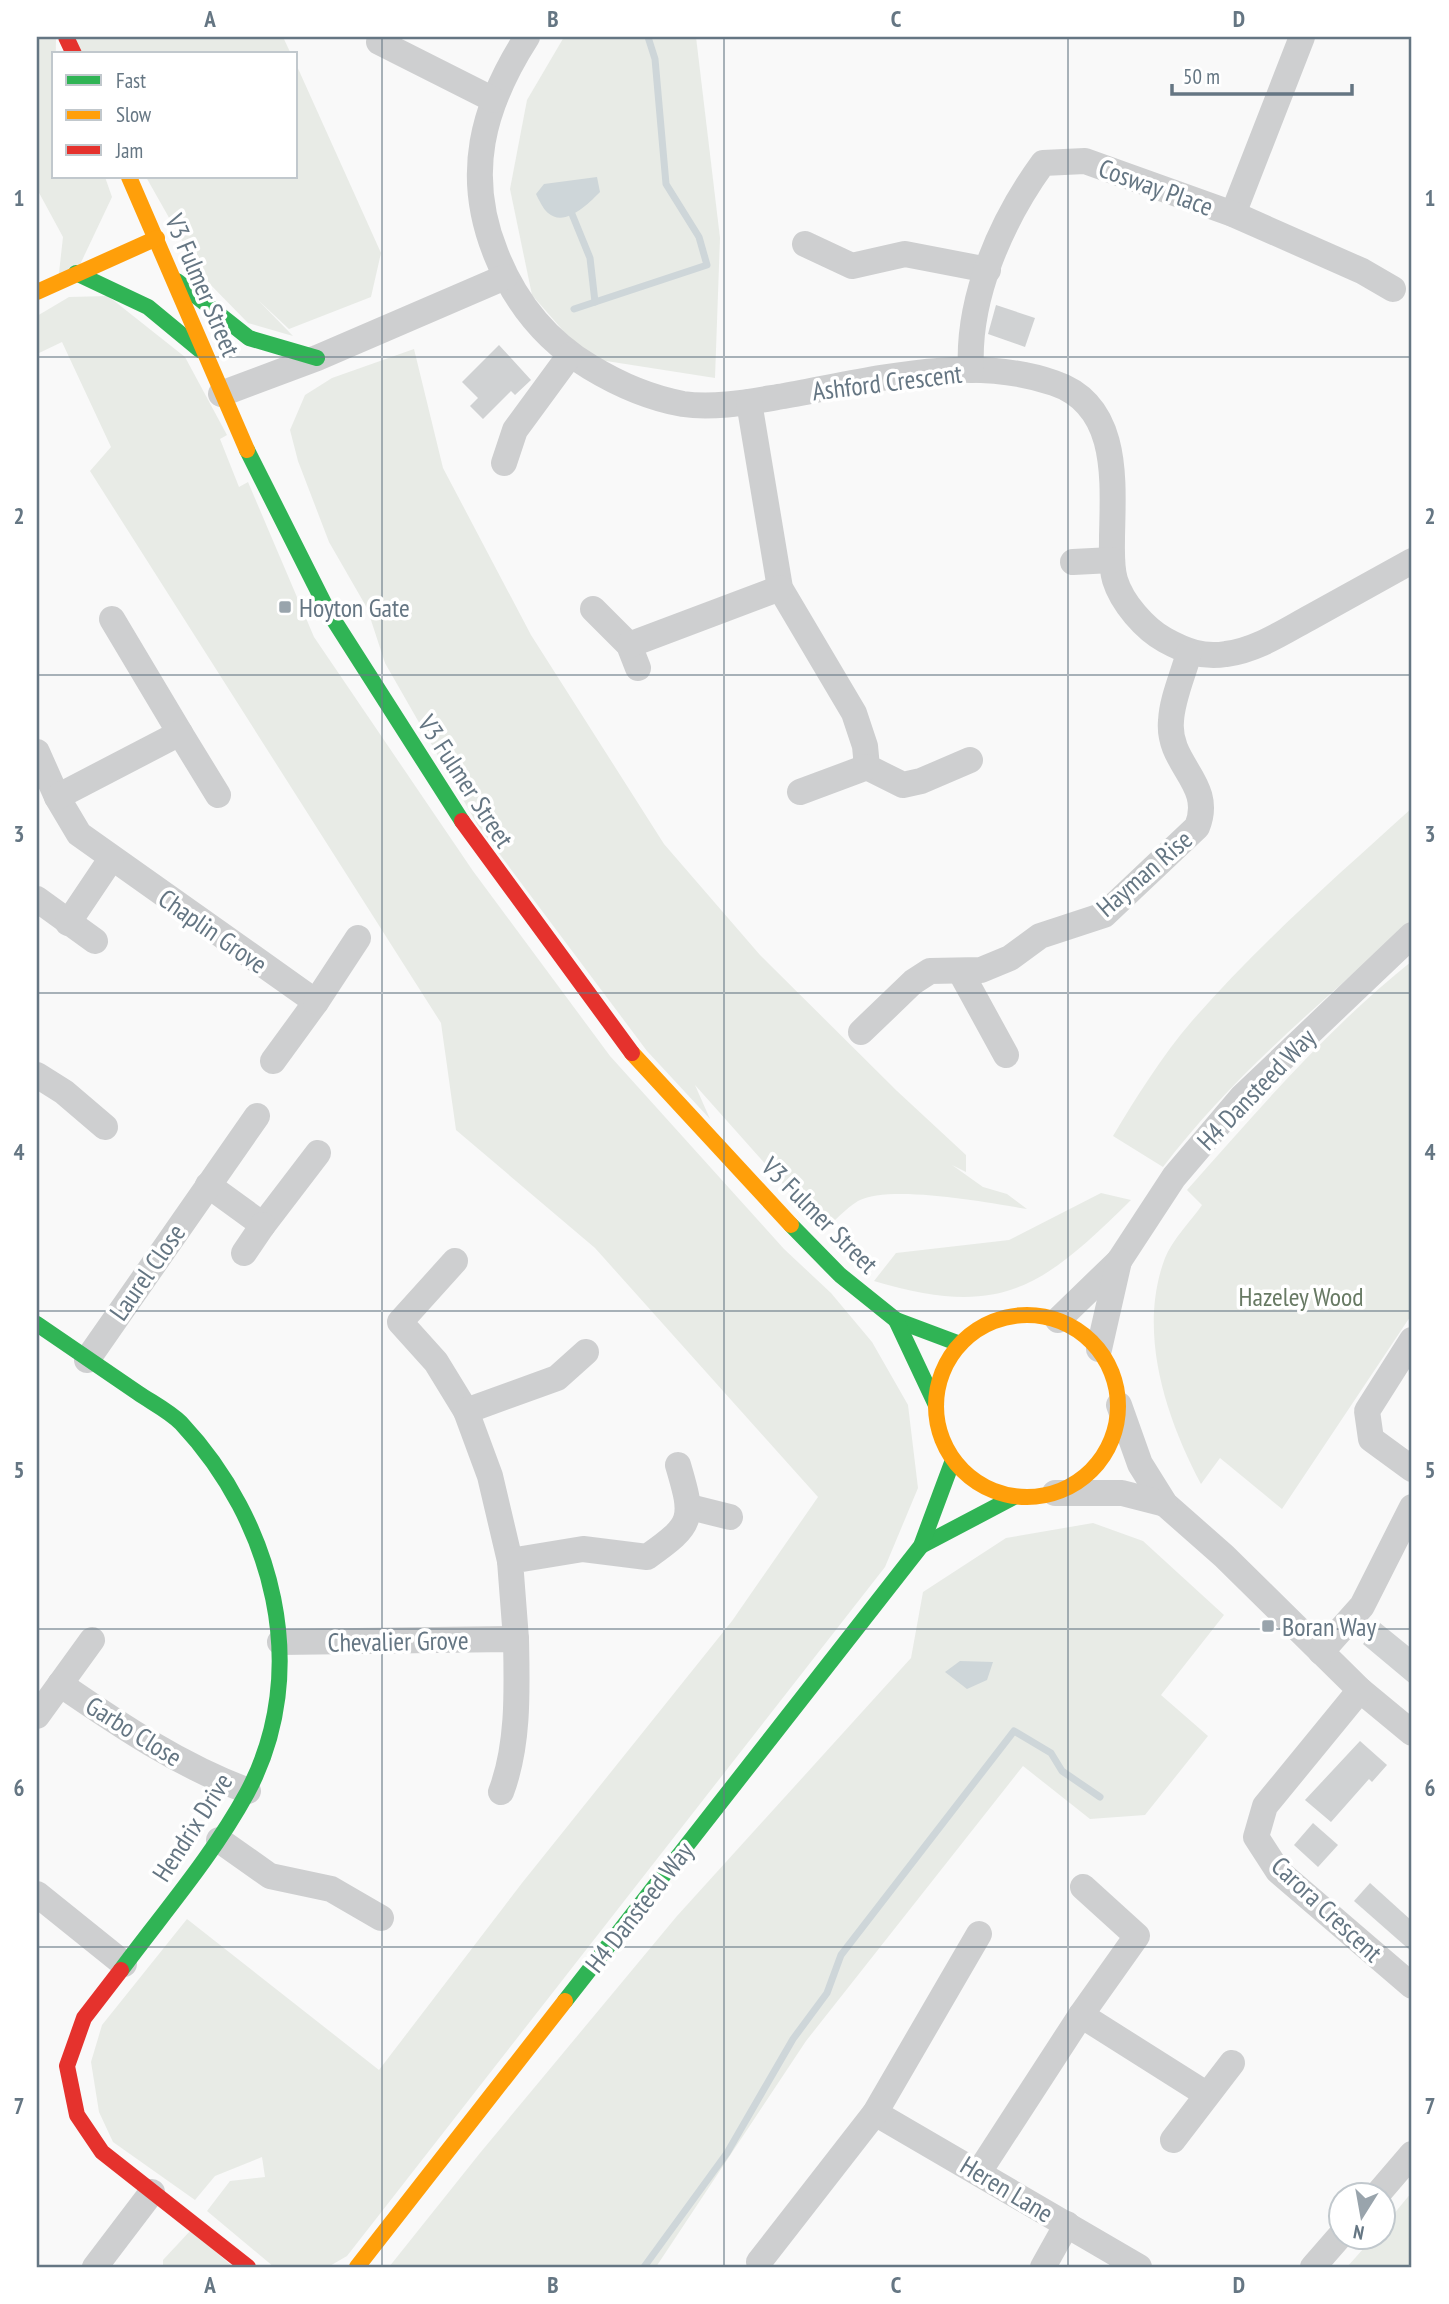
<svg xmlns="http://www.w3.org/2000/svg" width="1449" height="2304" viewBox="0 0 1449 2304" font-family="'PT Sans Narrow',sans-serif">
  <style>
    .green { fill: #e8ebe6 }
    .water { fill: #ced6d9 }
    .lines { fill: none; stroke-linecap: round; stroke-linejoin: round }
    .stream { stroke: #ced6d9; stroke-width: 7 }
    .building { fill: #d0d2d3 }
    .street { stroke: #cecfd0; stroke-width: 26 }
    .fast { stroke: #30b455; stroke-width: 16 }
    .slow { stroke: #ff9f0a; stroke-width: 16 }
    .jam { stroke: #e5322d; stroke-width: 16 }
    .grid { fill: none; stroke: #657683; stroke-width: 2; stroke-opacity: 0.55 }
    .poi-dot { fill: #99a4ac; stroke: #fff; stroke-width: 2.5 }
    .labels { text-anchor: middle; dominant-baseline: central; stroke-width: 7; stroke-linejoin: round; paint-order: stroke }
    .street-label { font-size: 26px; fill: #657683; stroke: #fff }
    .poi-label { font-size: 26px; fill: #657683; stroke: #fff; text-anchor: start }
    .park-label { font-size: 26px; fill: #687a64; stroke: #fff }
    .neatline { fill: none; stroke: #657683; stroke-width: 2.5 }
    .grid-label { font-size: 23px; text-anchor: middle; font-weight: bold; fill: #657683 }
  </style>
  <rect width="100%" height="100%" fill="#f9f9f9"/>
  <g class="green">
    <polygon points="37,37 56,37 54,177 105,177 112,197 76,273 58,282 63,237 37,189"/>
    <polygon points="73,37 283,37 291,54 82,54"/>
    <polygon points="564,37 696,37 720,238 715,378 587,358 532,295 510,189 527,100"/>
    <polygon points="296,64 381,253 371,297 289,329 258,300 293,336 248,323 202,276 146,177 296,177"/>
    <polygon points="108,296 185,357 227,435 220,439 239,487 248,482 314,637 473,871 610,1056 784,1249 831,1293 872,1342 908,1405 918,1488 885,1567 347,2256 328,2267 274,2267 207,2211 230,2181 265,2177 262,2157 215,2176 195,2200 113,2142 99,2112 91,2062 102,2025 187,1919 379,2070 522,1883 732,1621 818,1497 595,1248 456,1130 441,1023 90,471 111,447 62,342 37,354 37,316 69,297"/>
    <path d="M414,349L443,468L531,635L664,844L760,955L897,1091L966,1155V1172L952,1165L983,1187L1007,1194L1027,1209C989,1203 891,1184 858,1201C846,1208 835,1221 824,1230L695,1085L710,1119L647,1051L477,824L385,663L367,608L329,542L298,461L290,430L305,395L332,378Z"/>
    <path d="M1412,808V922C1325,999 1234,1074 1163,1167L1113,1136C1137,1096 1162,1056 1192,1021C1259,944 1337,876 1412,808Z"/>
    <path d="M1412,961V1314L1282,1509L1220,1458L1201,1484C1166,1418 1137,1332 1165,1258C1172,1240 1191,1221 1202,1205L1187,1190C1258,1110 1329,1027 1412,961Z"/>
    <path d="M1101,1193L1131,1200C1042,1288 1001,1319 874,1281L896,1253L1009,1240Z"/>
    <polygon points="1093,1523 1143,1541 1224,1615 1161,1695 1208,1736 1145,1815 1090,1819 1023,1766 806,2041 656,2267 389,2267 480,2153 677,1916 911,1658 923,1592 1006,1538"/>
    <polygon points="1412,2192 1412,2267 1347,2267 1373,2238 1382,2238 1383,2227"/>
    <polygon points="191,2230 233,2267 163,2267 163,2260"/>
  </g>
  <g class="water">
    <path d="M597,177L600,192C589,203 565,228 548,213C543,209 539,200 536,194L544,184Z"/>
    <polygon points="960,1661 993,1662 987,1680 967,1689 945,1672"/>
  </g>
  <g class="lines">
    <g class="stream">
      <polyline points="572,214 590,258 595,302"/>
      <polyline points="574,309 707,265 699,237 666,184 655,59 648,37"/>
      <polyline points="644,2267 727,2153 793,2039 827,1993 841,1955 1014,1731 1051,1753 1062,1771 1100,1797"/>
    </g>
  </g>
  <g class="building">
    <polygon points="996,305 1035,318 1025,347 988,334"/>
    <polygon points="499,345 531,380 515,395 511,391 483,419 470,406 478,398 462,382"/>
    <polygon points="1380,1623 1412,1649 1412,1685 1363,1644"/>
    <polygon points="1360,1741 1387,1765 1372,1782 1369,1779 1331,1822 1305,1800"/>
    <polygon points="1313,1823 1338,1845 1318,1867 1294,1845"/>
    <polygon points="1370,1883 1412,1921 1412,1952 1354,1901"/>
  </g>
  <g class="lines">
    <g class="street">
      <path d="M527,37C482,107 464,175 496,254C515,302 545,340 590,367C618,384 650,398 683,404C715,409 753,401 784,396C870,381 968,353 1054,383C1120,405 1113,481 1112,537C1112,551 1111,567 1115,580C1122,603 1145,629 1165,640C1185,651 1203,658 1226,654C1257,650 1285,631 1311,617C1345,598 1379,579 1412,561"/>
      <polyline points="379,42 494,100"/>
      <polyline points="1233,214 1302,37"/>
      <polyline points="805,244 852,266 905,254 988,270"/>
      <path d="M971,370C967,298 1001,221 1043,163L1085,161L1233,214L1362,271L1393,289"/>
      <polyline points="221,394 317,358 505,277"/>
      <polyline points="749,402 780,588 854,713 865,746 867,767 903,785 921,781 970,760"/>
      <polyline points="504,463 515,430 570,355"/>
      <polyline points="1073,562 1112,560"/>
      <polyline points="593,609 629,645 638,668"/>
      <polyline points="112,619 180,733"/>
      <polyline points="629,645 780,588"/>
      <polyline points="37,752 57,797 79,834 316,1002 273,1061"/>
      <polyline points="800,792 867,767"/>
      <polyline points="57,797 180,733 218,795"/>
      <polyline points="37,899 95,941"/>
      <polyline points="68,923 111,859"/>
      <polyline points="960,971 1006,1055"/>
      <polyline points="316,1002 358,938"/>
      <path d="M861,1032L913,982L930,971L981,970L1010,958L1040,936L1104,915L1197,827C1215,783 1167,765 1171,721C1172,699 1183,675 1189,653"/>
      <polyline points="37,1075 64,1092 105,1127"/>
      <polyline points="208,1185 263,1225 318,1153"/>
      <polyline points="244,1253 263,1225"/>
      <polyline points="455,1261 400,1322 436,1362 466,1411"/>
      <polyline points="1058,1320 1119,1261 1174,1177 1242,1097 1412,935"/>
      <polyline points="1412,1340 1367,1411 1371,1439 1412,1469"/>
      <polyline points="1099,1349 1119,1261"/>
      <polyline points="87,1360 257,1116"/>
      <polyline points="1119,1405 1140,1464 1165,1504 1224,1556 1360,1690 1412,1733"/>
      <polyline points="1055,1493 1122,1493 1165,1504"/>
      <polyline points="690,1507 730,1517"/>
      <polyline points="510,1561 490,1476 466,1411 557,1378 586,1352"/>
      <path d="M516,1639L510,1561L583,1549L647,1557C694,1524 694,1519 678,1465"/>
      <path d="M280,1642L516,1639C517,1689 519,1745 501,1792"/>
      <polyline points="1321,1652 1362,1606 1412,1507"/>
      <path d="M60,1684C121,1726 179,1765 248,1791"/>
      <polyline points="1360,1690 1265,1806 1256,1837 1278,1871 1412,1986"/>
      <polyline points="37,1716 92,1640"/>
      <polyline points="219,1840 270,1876 331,1889 381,1918"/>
      <polyline points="37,1894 124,1964"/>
      <polyline points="1081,2015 1206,2094"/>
      <polyline points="875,2113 1139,2267"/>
      <polyline points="1173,2140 1232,2063"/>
      <polyline points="979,2172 1081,2015 1137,1936 1083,1887"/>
      <polyline points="1376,2196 1412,2154"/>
      <polyline points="759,2262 875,2113 979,1934"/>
      <polyline points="95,2267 152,2192"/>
      <polyline points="1043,2267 1067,2224"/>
      <polyline points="1313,2267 1340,2236"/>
    </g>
    <g class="fast">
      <polyline points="76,273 148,307 200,350"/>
      <polyline points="177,281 249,338 317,358"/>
      <polyline points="247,450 328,611 462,821"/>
      <polyline points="791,1225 840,1275 896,1320 960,1344"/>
      <polyline points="896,1320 936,1405"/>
      <path d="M37,1324C71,1347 104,1370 138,1393C151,1402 169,1411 181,1423C273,1521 313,1670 247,1793C212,1857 164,1912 121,1970"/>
      <polyline points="921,1546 1014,1497"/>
      <polyline points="565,2001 921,1546 953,1460"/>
    </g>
    <g class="slow">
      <polyline points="129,177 247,450"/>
      <polyline points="37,292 157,238"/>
      <polyline points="632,1053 791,1225"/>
      <circle cx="1027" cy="1406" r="91"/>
      <polyline points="357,2267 565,2001"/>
    </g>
    <g class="jam">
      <polyline points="66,37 74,54"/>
      <polyline points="462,821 632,1053"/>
      <polyline points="121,1970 84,2018 67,2066 77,2115 102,2152 248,2267"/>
    </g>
  </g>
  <path class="grid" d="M382,37V2267M724,37V2267M1068,37V2267M37,357H1412M37,675H1412M37,993H1412M37,1311H1412M37,1629H1412M37,1947H1412"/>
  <g class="poi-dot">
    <rect x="278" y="600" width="14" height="14" rx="3.5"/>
    <rect x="1261" y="1619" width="14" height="14" rx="3.5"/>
  </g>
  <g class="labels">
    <g class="street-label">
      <text transform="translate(1156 187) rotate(20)">Cosway Place</text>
      <text transform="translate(203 285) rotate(67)">V3 Fulmer Street</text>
      <text transform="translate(887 382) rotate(-7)">Ashford Crescent</text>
      <text transform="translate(466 781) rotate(57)">V3 Fulmer Street</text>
      <text transform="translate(1144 873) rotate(-41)">Hayman Rise</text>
      <text transform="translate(213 931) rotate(35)">Chaplin Grove</text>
      <text transform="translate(1256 1089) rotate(-46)">H4 Dansteed Way</text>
      <text transform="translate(820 1215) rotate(45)">V3 Fulmer Street</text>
      <text transform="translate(147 1272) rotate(-55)">Laurel Close</text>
      <text transform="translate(398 1641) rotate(-1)">Chevalier Grove</text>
      <text transform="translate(134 1731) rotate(32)">Garbo Close</text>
      <text transform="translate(192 1827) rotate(-57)">Hendrix Drive</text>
      <text transform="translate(639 1907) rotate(-52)">H4 Dansteed Way</text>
      <text transform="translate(1327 1909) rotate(43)">Carora Crescent</text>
      <text transform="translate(1007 2189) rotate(31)">Heren Lane</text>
    </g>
    <g class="poi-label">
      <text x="299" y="607">Hoyton Gate</text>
      <text x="1282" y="1626">Boran Way</text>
    </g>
    <g class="park-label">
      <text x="1301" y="1296">Hazeley Wood</text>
    </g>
  </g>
  <rect width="1449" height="2304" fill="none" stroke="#ffffff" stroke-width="77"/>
  <rect x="52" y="52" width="245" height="126" fill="#ffffff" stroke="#c1c8cd" stroke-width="2"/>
  <rect x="66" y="75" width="35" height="10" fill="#30b455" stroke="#c1c8cd" stroke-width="2"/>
  <text x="116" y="88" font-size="21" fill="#657683">Fast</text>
  <rect x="66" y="110" width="35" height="10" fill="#ff9f0a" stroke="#c1c8cd" stroke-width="2"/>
  <text x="116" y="122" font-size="21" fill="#657683">Slow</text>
  <rect x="66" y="145" width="35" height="10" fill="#e5322d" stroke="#c1c8cd" stroke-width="2"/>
  <text x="116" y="158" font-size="21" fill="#657683">Jam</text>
  <g transform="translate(1362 2216) rotate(191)"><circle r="33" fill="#ffffff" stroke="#c1c8cd" stroke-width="2"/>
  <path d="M0-5L12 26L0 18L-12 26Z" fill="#99a4ac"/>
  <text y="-10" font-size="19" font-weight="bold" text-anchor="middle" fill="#657683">N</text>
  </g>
  <path d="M1172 84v10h180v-10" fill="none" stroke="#657683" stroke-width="3.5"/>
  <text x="1183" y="84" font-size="21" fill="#657683" stroke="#ffffff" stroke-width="5" paint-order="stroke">50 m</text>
  <rect x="38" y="38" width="1372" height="2228" class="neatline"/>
  <g class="grid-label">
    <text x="210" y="27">A</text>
    <text x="553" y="27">B</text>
    <text x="896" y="27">C</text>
    <text x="1239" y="27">D</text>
    <text x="19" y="206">1</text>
    <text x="1430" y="206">1</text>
    <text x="19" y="524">2</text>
    <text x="1430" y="524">2</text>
    <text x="19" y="842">3</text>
    <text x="1430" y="842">3</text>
    <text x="19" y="1160">4</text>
    <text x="1430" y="1160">4</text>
    <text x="19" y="1478">5</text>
    <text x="1430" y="1478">5</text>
    <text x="19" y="1796">6</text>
    <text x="1430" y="1796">6</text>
    <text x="19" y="2114">7</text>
    <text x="1430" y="2114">7</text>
    <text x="210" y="2293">A</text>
    <text x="553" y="2293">B</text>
    <text x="896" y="2293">C</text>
    <text x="1239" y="2293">D</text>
  </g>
</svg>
